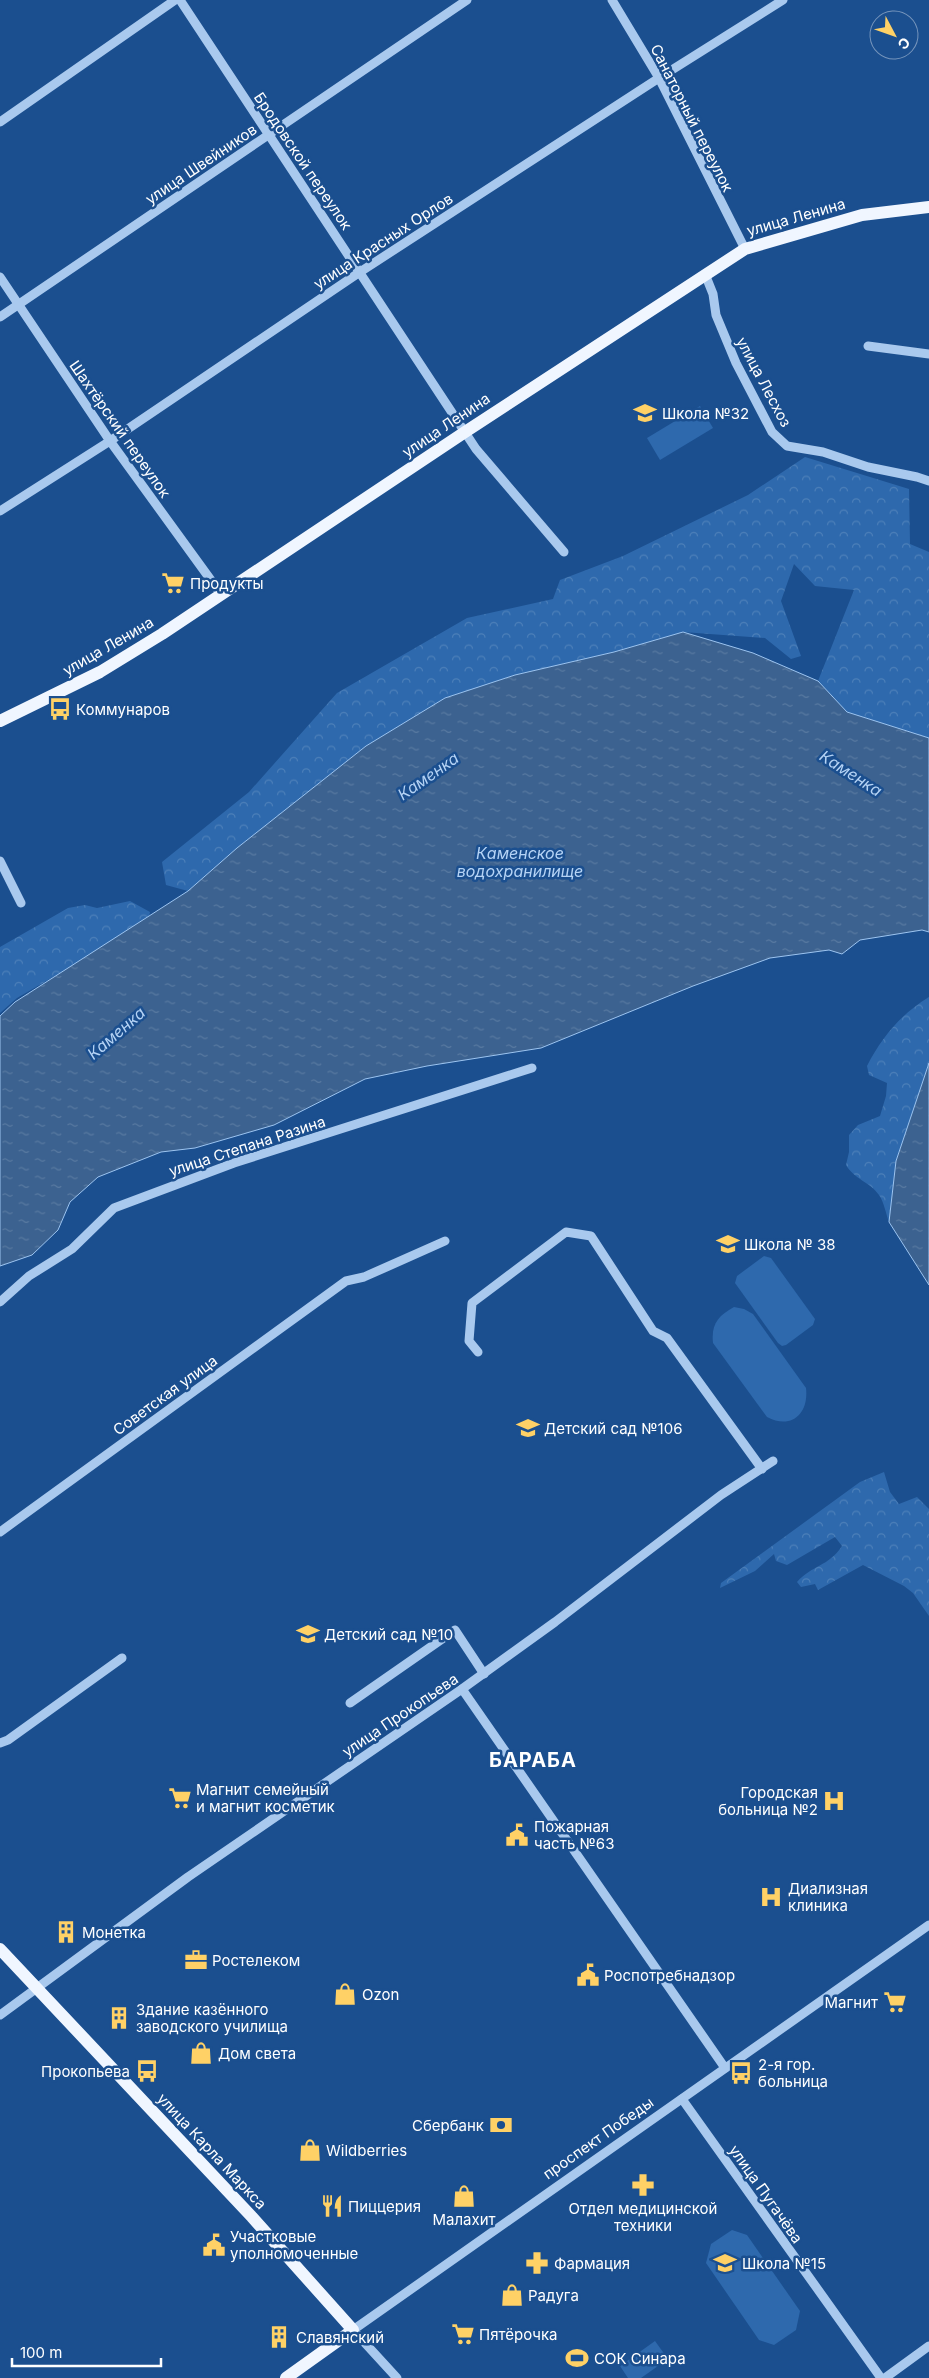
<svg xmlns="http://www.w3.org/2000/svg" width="929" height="2378" viewBox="0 0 929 2378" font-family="Inter,sans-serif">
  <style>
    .forest { fill: url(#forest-crowns) }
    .park { fill: #2e69ad }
    .water { fill: url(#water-ripples); stroke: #9cc4f0 }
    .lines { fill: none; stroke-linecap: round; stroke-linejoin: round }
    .minor { stroke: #a9c9ee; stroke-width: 9 }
    .major { stroke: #f0f6ff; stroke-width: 12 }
    .labels { text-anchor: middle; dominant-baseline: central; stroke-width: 5; stroke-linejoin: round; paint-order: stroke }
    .street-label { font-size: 15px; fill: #fff; stroke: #1b4f8f }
    .poi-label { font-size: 15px; fill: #fff; stroke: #1b4f8f; text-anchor: start }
    .water-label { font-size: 16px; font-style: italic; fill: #b5d3f5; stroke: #1b4f8f }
    .district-label { font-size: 20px; font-weight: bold; letter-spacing: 1px; fill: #fff; stroke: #1b4f8f }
  </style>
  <defs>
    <pattern id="forest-crowns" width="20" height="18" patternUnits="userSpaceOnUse" patternTransform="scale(1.25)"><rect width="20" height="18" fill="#2e69ad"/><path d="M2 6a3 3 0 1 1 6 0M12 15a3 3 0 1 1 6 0" fill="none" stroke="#4d80b9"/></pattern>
    <pattern id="water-ripples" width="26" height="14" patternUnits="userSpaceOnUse" patternTransform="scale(1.25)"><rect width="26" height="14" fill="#3c6290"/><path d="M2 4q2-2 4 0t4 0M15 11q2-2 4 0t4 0" fill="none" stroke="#597aa1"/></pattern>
  </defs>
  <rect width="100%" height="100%" fill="#1b4f8f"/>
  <g class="forest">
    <polygon points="805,457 909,489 910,544 929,552 929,738 847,712 818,681 854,590 815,586 794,564 781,601 801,656 791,659 765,638 683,632 614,652 515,675 445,698 366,746 237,848 188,891 166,885 162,862 249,792 337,693 467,618 553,599 560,580 623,556 748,495"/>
    <polygon points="130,901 150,912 148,922 17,998 0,1013 0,947 68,908 85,905 97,908"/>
    <path d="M929,997V1063L896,1161L889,1222C886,1214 884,1202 879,1195C870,1182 854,1179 846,1165L849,1152V1135L858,1125L880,1116L886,1096L887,1083L869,1075L867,1066C882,1037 901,1014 929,997Z"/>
    <path d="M884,1472L890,1492L899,1504L917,1497L929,1509V1616L913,1593L904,1586L863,1565L818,1590L815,1584L801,1587L797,1582C812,1565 828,1567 842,1546L835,1537L787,1565L776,1561L774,1554L755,1571L720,1588L721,1583L860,1482Z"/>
  </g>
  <g class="park">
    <polygon points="700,406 713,428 660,460 647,438"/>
    <polygon points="764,1256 771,1258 815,1319 813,1325 786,1345 782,1346 778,1343 735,1283 737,1276"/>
    <path d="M734,1307L744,1309L753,1314L806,1388C809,1414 791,1430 767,1417L713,1343C711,1324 718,1316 734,1307Z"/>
    <polygon points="732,2230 747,2235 800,2311 796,2330 774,2345 759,2340 706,2263 711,2244"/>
    <polygon points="655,2341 668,2359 641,2378 628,2378 620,2366"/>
  </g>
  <g class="water">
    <polygon points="683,632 753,653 818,681 847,712 929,738 929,932 922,930 860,940 842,954 829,950 770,958 693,986 541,1048 427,1066 365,1079 274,1125 195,1148 161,1152 98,1177 70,1202 58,1230 32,1255 0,1266 0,1016 15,1002 188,891 237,848 366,746 445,698 515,675 614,652"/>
    <polygon points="929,1063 929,1285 889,1222 896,1161"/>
  </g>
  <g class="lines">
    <g class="minor">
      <polyline points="180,0 476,449 564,552"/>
      <polyline points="612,0 659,78 745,249"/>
      <polyline points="0,122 175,0"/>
      <polyline points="705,274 713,294 716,315 736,363 772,432 787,446 823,452 868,467 917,477 929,481"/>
      <polyline points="0,277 110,441 221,594"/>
      <polyline points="0,317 467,0"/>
      <polyline points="868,346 929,354"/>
      <polyline points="0,511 110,441 360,272 659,78 783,0"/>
      <polyline points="0,861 21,903"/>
      <polyline points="0,1302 29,1276 72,1249 114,1208 234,1163 532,1068"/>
      <polyline points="478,1352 469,1341 472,1303 566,1232 591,1236 653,1331 667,1338 762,1469"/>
      <polyline points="0,1532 346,1281 364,1277 445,1241"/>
      <polyline points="462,1689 725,2068"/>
      <polyline points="350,1703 455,1630 484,1674"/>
      <polyline points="0,1743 8,1740 122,1658"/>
      <polyline points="0,2015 188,1877 462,1689 555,1622 721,1495 773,1461"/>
      <polyline points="682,2099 881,2378"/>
      <polyline points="397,2378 353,2330 929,1925"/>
      <polyline points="885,2378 929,2346"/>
    </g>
    <g class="major">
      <polyline points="0,721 100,672 162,634 465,432 745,249 862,215 929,207"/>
      <polyline points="0,1949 252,2217 353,2330 286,2378"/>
    </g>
  </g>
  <defs>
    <symbol id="school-bare" viewBox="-9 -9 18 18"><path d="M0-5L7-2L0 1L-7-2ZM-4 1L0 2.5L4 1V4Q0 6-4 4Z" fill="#ffd166" stroke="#1b4f8f" stroke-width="2.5" paint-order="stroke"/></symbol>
    <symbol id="supermarket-bare" viewBox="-9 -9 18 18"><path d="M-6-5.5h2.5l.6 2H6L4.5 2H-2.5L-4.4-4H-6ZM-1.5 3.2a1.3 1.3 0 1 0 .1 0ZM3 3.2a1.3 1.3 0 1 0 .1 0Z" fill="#ffd166" stroke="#1b4f8f" stroke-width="2.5" paint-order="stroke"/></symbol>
    <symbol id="bus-bare" viewBox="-9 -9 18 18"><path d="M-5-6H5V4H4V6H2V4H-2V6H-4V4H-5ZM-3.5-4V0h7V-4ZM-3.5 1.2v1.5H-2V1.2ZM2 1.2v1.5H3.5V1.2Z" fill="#ffd166" stroke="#1b4f8f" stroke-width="2.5" paint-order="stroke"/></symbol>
    <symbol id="hospital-bare" viewBox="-9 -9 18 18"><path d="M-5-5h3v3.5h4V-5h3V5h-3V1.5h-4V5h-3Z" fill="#ffd166" stroke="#1b4f8f" stroke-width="2.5" paint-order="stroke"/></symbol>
    <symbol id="civic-bare" viewBox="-9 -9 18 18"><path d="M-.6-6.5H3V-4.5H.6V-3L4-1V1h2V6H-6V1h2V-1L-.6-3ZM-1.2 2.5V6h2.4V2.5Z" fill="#ffd166" stroke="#1b4f8f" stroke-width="2.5" paint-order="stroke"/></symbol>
    <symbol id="building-bare" viewBox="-9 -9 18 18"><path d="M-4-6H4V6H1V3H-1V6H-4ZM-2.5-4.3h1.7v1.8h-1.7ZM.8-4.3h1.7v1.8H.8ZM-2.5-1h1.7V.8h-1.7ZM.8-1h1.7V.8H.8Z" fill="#ffd166" stroke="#1b4f8f" stroke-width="2.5" paint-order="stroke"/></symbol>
    <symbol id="office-bare" viewBox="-9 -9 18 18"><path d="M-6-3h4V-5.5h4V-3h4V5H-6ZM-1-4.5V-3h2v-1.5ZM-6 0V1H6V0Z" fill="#ffd166" stroke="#1b4f8f" stroke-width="2.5" paint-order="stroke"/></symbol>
    <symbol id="shop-bare" viewBox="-9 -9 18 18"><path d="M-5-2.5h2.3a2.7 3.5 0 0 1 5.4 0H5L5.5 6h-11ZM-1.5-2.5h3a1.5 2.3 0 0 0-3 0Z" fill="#ffd166" stroke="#1b4f8f" stroke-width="2.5" paint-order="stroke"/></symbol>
    <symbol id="bank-bare" viewBox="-9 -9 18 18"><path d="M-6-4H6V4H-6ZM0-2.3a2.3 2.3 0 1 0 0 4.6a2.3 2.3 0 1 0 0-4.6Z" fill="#ffd166" stroke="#1b4f8f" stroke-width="2.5" paint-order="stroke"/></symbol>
    <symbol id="pharmacy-bare" viewBox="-9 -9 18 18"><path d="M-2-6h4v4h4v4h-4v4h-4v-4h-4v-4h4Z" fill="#ffd166" stroke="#1b4f8f" stroke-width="2.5" paint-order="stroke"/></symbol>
    <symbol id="restaurant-bare" viewBox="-9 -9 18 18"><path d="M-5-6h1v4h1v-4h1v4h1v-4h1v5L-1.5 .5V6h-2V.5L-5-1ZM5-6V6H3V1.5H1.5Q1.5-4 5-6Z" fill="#ffd166" stroke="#1b4f8f" stroke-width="2.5" paint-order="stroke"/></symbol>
    <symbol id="stadium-bare" viewBox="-9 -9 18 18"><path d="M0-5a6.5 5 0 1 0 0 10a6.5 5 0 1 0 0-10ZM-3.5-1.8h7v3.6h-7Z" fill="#ffd166" stroke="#1b4f8f" stroke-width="2.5" paint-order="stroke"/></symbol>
  </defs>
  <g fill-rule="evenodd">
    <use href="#school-bare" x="629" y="397" width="32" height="32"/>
    <use href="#supermarket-bare" x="157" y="567" width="32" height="32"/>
    <use href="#bus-bare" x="44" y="693" width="32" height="32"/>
    <use href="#school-bare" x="712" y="1228" width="32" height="32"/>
    <use href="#school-bare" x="512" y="1412" width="32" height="32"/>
    <use href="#school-bare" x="292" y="1618" width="32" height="32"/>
    <use href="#supermarket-bare" x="164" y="1782" width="32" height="32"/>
    <use href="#hospital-bare" x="818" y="1785" width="32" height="32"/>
    <use href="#civic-bare" x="501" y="1819" width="32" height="32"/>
    <use href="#hospital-bare" x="755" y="1881" width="32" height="32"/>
    <use href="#building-bare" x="50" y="1916" width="32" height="32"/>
    <use href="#office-bare" x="180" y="1944" width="32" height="32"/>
    <use href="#civic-bare" x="572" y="1959" width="32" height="32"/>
    <use href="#shop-bare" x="329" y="1978" width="32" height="32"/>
    <use href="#supermarket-bare" x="879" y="1986" width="32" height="32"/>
    <use href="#building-bare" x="103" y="2002" width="32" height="32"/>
    <use href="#shop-bare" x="185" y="2037" width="32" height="32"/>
    <use href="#bus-bare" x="131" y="2055" width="32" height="32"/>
    <use href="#bus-bare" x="725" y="2057" width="32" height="32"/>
    <use href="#bank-bare" x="485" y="2109" width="32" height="32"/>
    <use href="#shop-bare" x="294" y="2134" width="32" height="32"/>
    <use href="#pharmacy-bare" x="627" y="2169" width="32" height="32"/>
    <use href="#shop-bare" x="448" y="2180" width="32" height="32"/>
    <use href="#restaurant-bare" x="316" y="2190" width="32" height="32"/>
    <use href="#civic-bare" x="198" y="2229" width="32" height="32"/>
    <use href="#pharmacy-bare" x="521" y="2247" width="32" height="32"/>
    <use href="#school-bare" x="709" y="2247" width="32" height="32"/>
    <use href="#shop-bare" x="496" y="2279" width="32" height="32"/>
    <use href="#supermarket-bare" x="447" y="2318" width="32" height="32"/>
    <use href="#building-bare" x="263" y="2321" width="32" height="32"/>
    <use href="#stadium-bare" x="561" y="2342" width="32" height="32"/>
  </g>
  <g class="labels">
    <g class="street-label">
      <text transform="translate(692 118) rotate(63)">Санаторный переулок</text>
      <text transform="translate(303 161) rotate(56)">Бродовской переулок</text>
      <text transform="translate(201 164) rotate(-34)">улица Швейников</text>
      <text transform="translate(796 217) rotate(-16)">улица Ленина</text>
      <text transform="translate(383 241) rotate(-33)">улица Красных Орлов</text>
      <text transform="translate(764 382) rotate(62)">улица Лесхоз</text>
      <text transform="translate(446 425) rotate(-34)">улица Ленина</text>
      <text transform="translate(120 429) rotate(55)">Шахтёрский переулок</text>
      <text transform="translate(108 646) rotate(-30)">улица Ленина</text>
      <text transform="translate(247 1146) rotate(-18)">улица Степана Разина</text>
      <text transform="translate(165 1395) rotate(-36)">Советская улица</text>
      <text transform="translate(400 1715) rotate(-34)">улица Прокопьева</text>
      <text transform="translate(598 2138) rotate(-35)">проспект Победы</text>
      <text transform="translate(212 2151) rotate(47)">улица Карла Маркса</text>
      <text transform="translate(766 2194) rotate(55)">улица Пугачёва</text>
    </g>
    <g class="poi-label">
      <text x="662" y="413">Школа №32</text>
      <text x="190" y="583">Продукты</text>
      <text x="76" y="709">Коммунаров</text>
      <text x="744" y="1244">Школа № 38</text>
      <text x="544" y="1428">Детский сад №106</text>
      <text x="324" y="1634">Детский сад №10</text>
      <text x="196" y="1789">Магнит семейный<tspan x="196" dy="17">и магнит косметик</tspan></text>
      <text x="818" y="1792" text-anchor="end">Городская<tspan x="818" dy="17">больница №2</tspan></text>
      <text x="534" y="1826">Пожарная<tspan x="534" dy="17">часть №63</tspan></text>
      <text x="788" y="1888">Диализная<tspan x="788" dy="17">клиника</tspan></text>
      <text x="82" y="1932">Монетка</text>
      <text x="212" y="1960">Ростелеком</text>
      <text x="604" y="1975">Роспотребнадзор</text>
      <text x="362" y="1994">Ozon</text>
      <text x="878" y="2002" text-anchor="end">Магнит</text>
      <text x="136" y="2009">Здание казённого<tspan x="136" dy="17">заводского училища</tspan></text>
      <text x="218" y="2053">Дом света</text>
      <text x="758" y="2064">2-я гор.<tspan x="758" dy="17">больница</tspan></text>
      <text x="130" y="2071" text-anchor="end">Прокопьева</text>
      <text x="484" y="2125" text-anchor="end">Сбербанк</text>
      <text x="326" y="2150">Wildberries</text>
      <text x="348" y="2206">Пиццерия</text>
      <text x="643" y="2208" text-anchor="middle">Отдел медицинской<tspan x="643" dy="17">техники</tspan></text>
      <text x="464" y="2219" text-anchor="middle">Малахит</text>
      <text x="230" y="2236">Участковые<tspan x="230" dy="17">уполномоченные</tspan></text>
      <text x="554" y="2263">Фармация</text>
      <text x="742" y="2263">Школа №15</text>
      <text x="528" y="2295">Радуга</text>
      <text x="479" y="2334">Пятёрочка</text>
      <text x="296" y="2337">Славянский</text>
      <text x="594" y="2358">СОК Синара</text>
    </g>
    <g class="water-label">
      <text transform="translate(851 773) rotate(33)">Каменка</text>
      <text transform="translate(428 776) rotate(-35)">Каменка</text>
      <text x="520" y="853">Каменское<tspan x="520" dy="18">водохранилище</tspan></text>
      <text transform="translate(116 1033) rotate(-41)">Каменка</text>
    </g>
    <g class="district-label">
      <text x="533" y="1760">БАРАБА</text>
    </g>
  </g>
  <g transform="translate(894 35) rotate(131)"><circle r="24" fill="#1b4f8f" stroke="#7695bc"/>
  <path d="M0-4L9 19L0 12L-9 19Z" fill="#ffd166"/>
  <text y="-8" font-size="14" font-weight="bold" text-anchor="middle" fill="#ffffff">С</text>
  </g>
  <path d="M12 2358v8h149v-8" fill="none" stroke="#ffffff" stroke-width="2.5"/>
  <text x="20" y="2358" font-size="15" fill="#ffffff" stroke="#1b4f8f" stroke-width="4" paint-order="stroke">100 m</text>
</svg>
